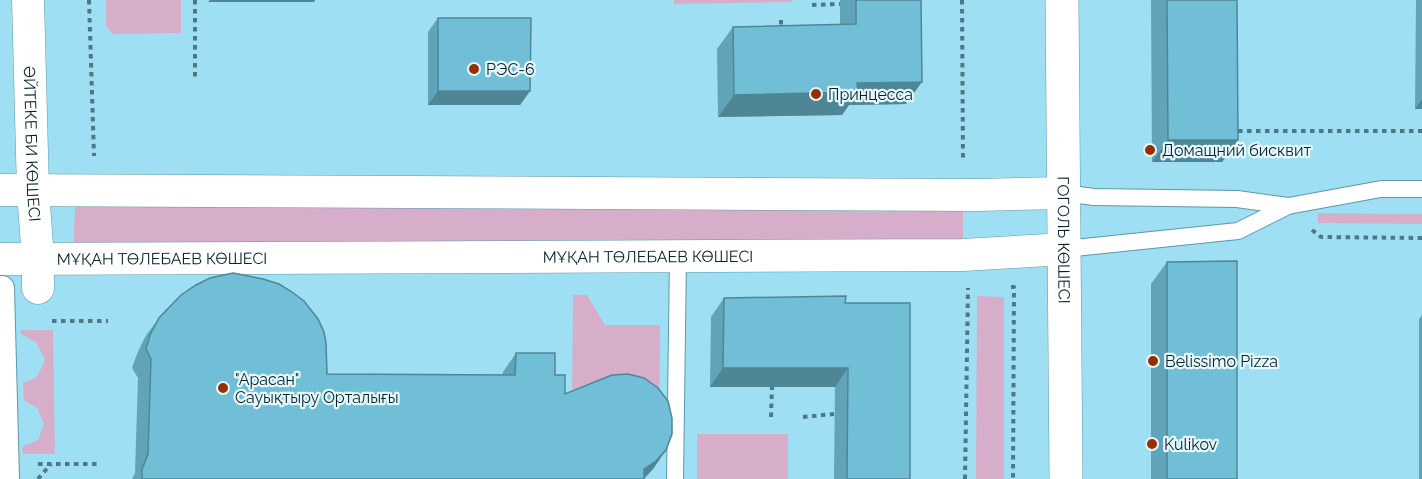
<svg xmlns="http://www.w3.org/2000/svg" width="1422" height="479" viewBox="0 0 1422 479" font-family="Raleway,sans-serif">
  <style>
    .green { fill: #d7aec9 }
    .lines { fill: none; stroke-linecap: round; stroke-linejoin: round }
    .service-casing { stroke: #5b99ac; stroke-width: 18 }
    .pedestrian-casing { stroke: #5b99ac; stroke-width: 26 }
    .minor-casing { stroke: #5b99ac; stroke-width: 33 }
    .tertiary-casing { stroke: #5b99ac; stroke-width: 34 }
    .path { stroke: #4d7986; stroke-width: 4; stroke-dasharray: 4.5 4.5; stroke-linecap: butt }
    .service { stroke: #fff; stroke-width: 16 }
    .pedestrian { stroke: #fff; stroke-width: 24 }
    .minor { stroke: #fff; stroke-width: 32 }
    .tertiary { stroke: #fff; stroke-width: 33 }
    .wall { fill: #61a4b9 }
    .shaded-wall { fill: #4f8696 }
    .building { fill: #71bfd7; stroke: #4f8696; stroke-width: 1.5 }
    .poi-dot { fill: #963003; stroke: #e5f8fe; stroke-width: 2 }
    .labels { text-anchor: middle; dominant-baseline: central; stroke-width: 4.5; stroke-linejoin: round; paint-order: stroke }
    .poi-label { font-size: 16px; fill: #08232a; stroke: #e5f8fe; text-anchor: start }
    .street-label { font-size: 16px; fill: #08232a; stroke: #e5f8fe }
  </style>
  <rect width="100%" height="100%" fill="#9fdff3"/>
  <g class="green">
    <polygon points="106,0 181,0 181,33 113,34 106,26"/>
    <polygon points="674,0 792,0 792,2 674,4"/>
    <polygon points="76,191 963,195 963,255 74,259 74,228"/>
    <polygon points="1318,213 1422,214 1422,224 1318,223"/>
    <polygon points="573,295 587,295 605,325 660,325 659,437 572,411"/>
    <polygon points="977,296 1004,297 1004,479 976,479"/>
    <polygon points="21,330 53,330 55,454 23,454 22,447 38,440 44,424 37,408 24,400 23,383 37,377 45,360 36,342 21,334"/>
    <rect x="697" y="434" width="91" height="45"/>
  </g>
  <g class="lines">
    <defs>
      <g id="service">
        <polyline points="1063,193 1094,197 1237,199 1288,206"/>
        <polyline points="1065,249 1238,231 1288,206 1381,189 1422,189"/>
        <polyline points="675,479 678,256"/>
      </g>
      <polyline id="pedestrian" points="2,288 7,479"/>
      <g id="minor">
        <path id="s1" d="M28,0L33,191L38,259V288"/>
        <polyline points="0,190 979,195 1063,193"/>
        <path id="s2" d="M0,259L963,255L1065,249"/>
      </g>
      <g id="tertiary">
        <path id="s3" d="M1062,0L1066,479"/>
      </g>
    </defs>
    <use href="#service" class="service-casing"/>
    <use href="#pedestrian" class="pedestrian-casing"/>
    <use href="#minor" class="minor-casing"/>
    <use href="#tertiary" class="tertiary-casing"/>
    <g class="path">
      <polyline points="89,0 94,156"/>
      <polyline points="195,0 195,79"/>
      <polyline points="962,0 963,160 964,161"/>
      <polyline points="812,5 840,4"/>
      <polyline points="781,20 781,29"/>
      <polyline points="1238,131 1422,131"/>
      <polyline points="1312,230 1321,237 1422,238"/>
      <polyline points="1011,287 1014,287 1013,479"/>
      <polyline points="52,321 108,321"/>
      <polyline points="771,417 772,387"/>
      <polyline points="803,417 834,414"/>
      <polyline points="38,464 97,464"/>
      <polyline points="38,479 51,464"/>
      <polyline points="965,479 968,288"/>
    </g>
    <use href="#service" class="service"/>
    <use href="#pedestrian" class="pedestrian"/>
    <use href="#minor" class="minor"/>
    <use href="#tertiary" class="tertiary"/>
  </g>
  <g class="wall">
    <polygon points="840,0 921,0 906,104 849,105 842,115 718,117 717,49 733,27 840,24"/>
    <polygon points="1151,0 1237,0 1238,140 1222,162 1152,162"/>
    <polygon points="1416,0 1422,0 1422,109 1415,109"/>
    <polygon points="438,18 530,91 520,105 428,105 428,32"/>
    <polygon points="1167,262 1237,479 1151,479 1151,284"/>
    <polygon points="724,298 845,303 910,479 834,479 835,387 710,387 711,317"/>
    <polygon points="1422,315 1422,479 1419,479 1419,319"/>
    <polygon points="159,318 327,374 502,375 503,372 516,353 555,375 565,394 666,450 653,469 644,479 132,479 135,473 138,378 132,368 137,354 145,337"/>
  </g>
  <g class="shaded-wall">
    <polygon points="210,0 315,0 314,2 208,2"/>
    <polygon points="922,82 906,104 849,105 842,115 718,117 734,95 857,83"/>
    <polygon points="438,91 530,91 520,105 428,105"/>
    <polygon points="1422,99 1422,109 1415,109"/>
    <polygon points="1168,140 1238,140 1222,162 1152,162"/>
    <polygon points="723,368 848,368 835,387 710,387"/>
    <polygon points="666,450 653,469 643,479 644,469"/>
  </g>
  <g class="building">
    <polygon points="856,0 921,0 922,82 857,83 858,92 734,95 733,27 856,24"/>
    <polygon points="1167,0 1237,0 1238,140 1168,140"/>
    <polygon points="438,18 531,18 530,91 438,91"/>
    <polygon points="1237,261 1237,479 1167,479 1167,262"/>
    <polygon points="233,273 263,279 279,284 292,292 304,301 318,319 324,332 326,343 327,374 515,375 516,353 555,353 555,375 565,375 565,394 612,375 628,374 644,378 658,388 668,401 672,418 672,434 666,450 655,462 644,469 644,479 142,479 142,469 148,454 151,359 146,349 150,335 159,318 181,295 196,285 210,278"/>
    <polygon points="846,296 845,303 910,303 910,479 847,479 848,368 723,368 724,298"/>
  </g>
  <g class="poi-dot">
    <circle cx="474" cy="69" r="6"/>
    <circle cx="816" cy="94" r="6"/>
    <circle cx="1150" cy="150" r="6"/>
    <circle cx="1153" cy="361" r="6"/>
    <circle cx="223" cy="388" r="6"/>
    <circle cx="1152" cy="444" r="6"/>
  </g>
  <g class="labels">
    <g class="poi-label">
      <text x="486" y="69">РЭС-6</text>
      <text x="828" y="94">Принцесса</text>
      <text x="1162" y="150">Домащний бисквит</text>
      <text x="1165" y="361">Belissimo Pizza</text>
      <text x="235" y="379">"Арасан"<tspan x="235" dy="18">Сауықтыру Орталығы</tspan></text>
      <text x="1164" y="444">Kulikov</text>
    </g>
    <g class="street-label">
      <text stroke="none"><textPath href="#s1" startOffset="144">ӘЙТЕКЕ БИ КӨШЕСІ</textPath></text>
      <text stroke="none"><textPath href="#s3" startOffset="240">ГОГОЛЬ КӨШЕСІ</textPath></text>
      <text stroke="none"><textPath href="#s2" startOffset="648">МҰҚАН ТӨЛЕБАЕВ КӨШЕСІ</textPath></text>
      <text stroke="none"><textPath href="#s2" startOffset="162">МҰҚАН ТӨЛЕБАЕВ КӨШЕСІ</textPath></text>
    </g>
  </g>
</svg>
